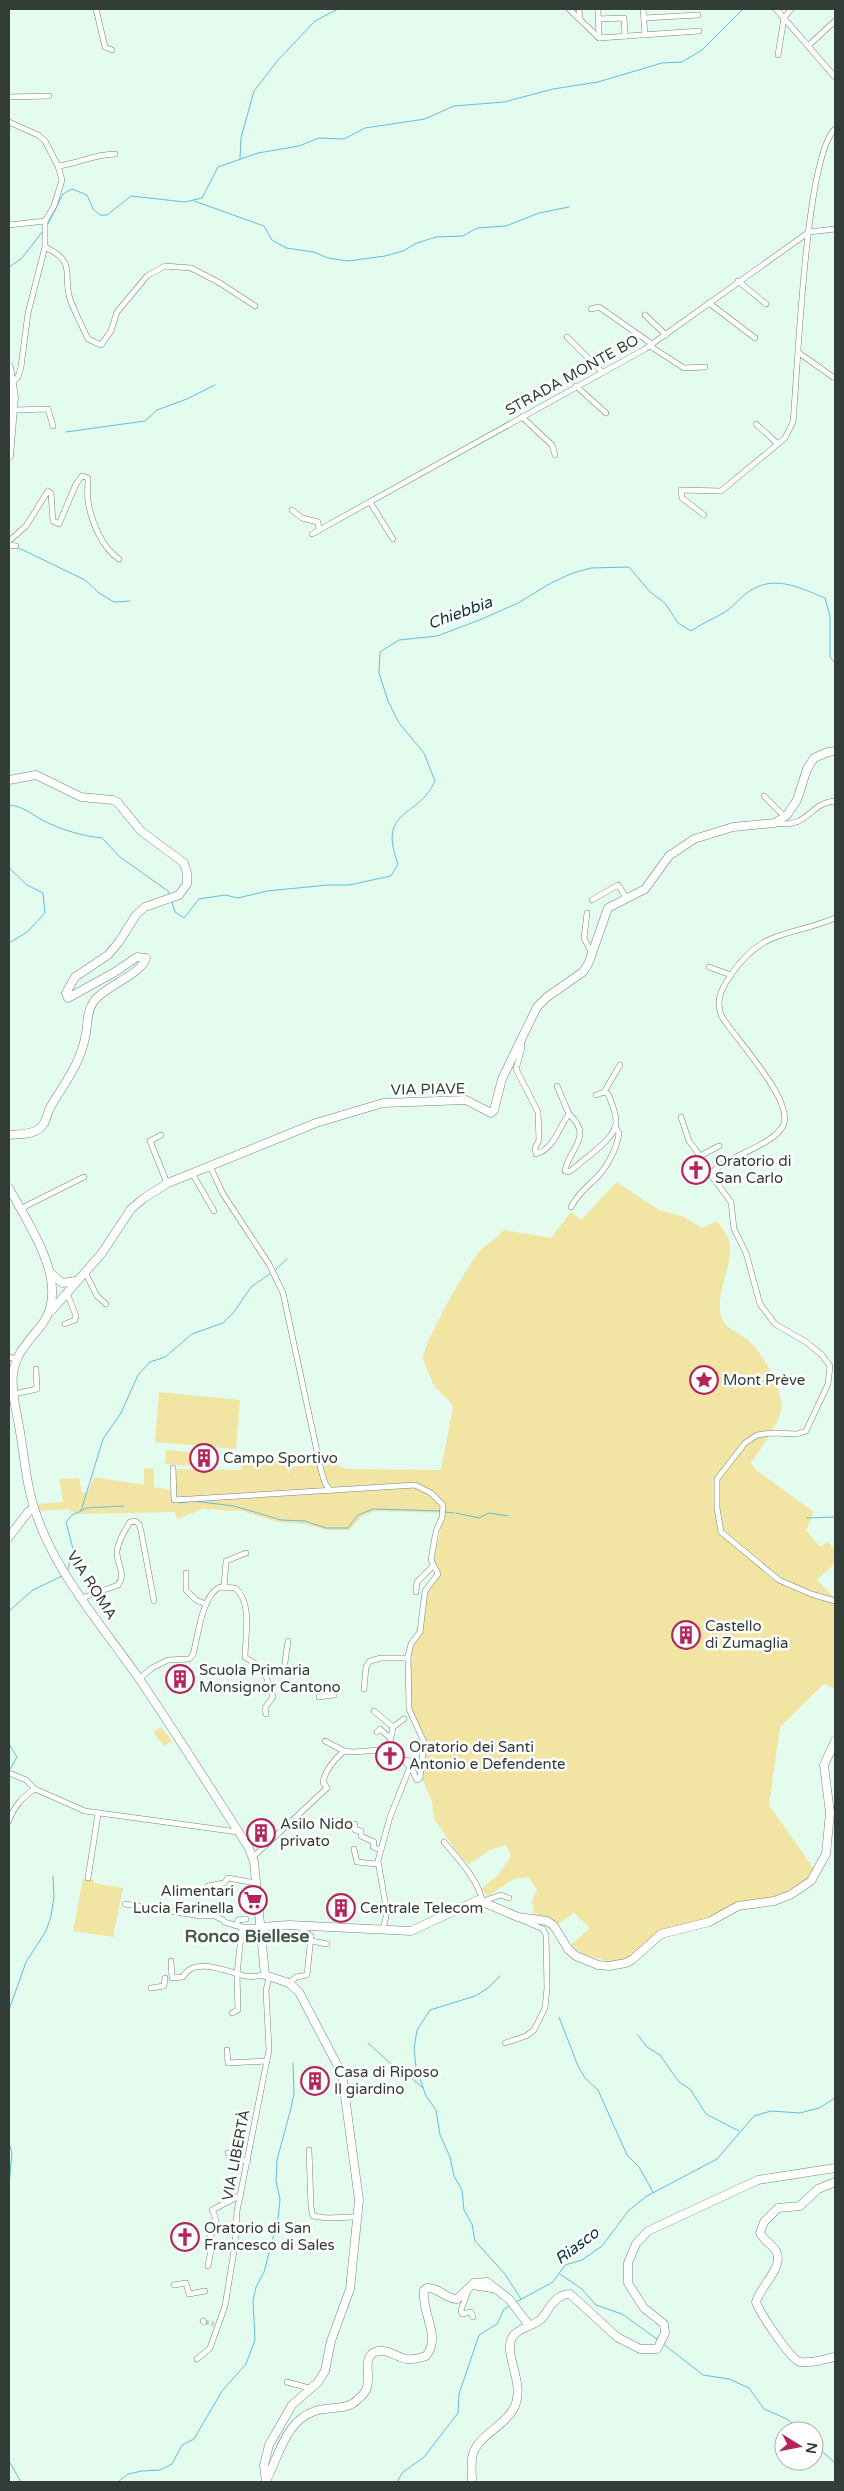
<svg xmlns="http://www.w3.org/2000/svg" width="844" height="2491" viewBox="0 0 844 2491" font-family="'Varela Round',sans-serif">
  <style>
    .green { fill: #f2e4a3 }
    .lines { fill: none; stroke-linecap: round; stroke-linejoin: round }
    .stream { stroke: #5fc0df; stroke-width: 1 }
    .street-tunnel { stroke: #c0d6c9; stroke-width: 5; stroke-dasharray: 5 2.5; stroke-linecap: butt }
    .street-casing { stroke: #71887b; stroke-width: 6 }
    .secondary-casing { stroke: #71887b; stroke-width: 9 }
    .street { stroke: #fff; stroke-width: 5 }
    .secondary { stroke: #fff; stroke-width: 8 }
    .labels { text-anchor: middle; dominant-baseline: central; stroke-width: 5; stroke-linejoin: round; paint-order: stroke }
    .street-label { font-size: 15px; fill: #333d37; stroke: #fff }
    .poi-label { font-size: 15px; fill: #333d37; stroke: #fff; text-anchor: start }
    .water-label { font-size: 16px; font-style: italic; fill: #063542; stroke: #fff }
    .quarter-label { font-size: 18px; font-weight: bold; fill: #465b4f; stroke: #fff }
  </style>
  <rect width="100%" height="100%" fill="#e3fced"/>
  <g class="green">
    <path d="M617,1182L659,1210L684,1217L702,1228L717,1221C721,1227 726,1234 729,1240C735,1260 717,1289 720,1311C721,1328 737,1331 748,1340C762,1352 785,1392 781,1410C778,1426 760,1449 751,1463L756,1470L814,1512L806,1530L820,1547L828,1542L835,1550V1563L817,1580L835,1598V1689L824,1684L780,1727L769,1805L816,1872L795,1890L775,1899L738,1903L708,1921L681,1926L627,1960L612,1962L584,1955L571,1945L590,1928L574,1913L558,1924L548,1917L535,1916L532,1902L537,1889L528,1877L514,1879L488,1896L481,1889L498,1875L511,1856L506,1845L490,1850L469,1864L461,1858L434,1819L432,1801L421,1777L426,1743L411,1708L409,1658L427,1591L440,1574L433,1561L445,1513L375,1511L361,1517L349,1530H327L305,1524L277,1522L242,1511L203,1509L177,1519L175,1512L79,1514L67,1509L39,1511L37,1504L63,1502L59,1479L79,1478L82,1492H88L94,1477L144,1485V1468L154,1469V1487L171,1490V1469L241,1470L243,1461H251V1458L287,1457L288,1475L290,1467L331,1463L347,1469L441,1470L453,1407C448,1398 441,1394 435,1387C433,1384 424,1362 423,1359C421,1347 470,1260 481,1250C488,1242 497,1239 504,1230L551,1238L571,1212L581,1220Z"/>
    <polygon points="159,1392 240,1400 236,1449 155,1442"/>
    <polygon points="166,1450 191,1452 190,1466 165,1464"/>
    <polygon points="161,1727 172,1741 164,1746 153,1732"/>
    <polygon points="83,1878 94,1880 94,1883 123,1888 113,1937 73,1931"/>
  </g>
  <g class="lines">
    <g class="stream">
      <polyline points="240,159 241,138 254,91 278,60 315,21 338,9"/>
      <polyline points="194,201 264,226 272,240 286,248 314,252 328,258 348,261 385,256 403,251 417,243 436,237 463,236 477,228 506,226 539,213 569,207"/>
      <polyline points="48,224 63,194 72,189 87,195 93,209 100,215 107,215 131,196 185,202 202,198 218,167 258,153 299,146 319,138 344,139 365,128 425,119 454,106 504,102 553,89 598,82 662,63 682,62 702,50 743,9"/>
      <polyline points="9,267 21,259 43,231"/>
      <polyline points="66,432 145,421 157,410 187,399 215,385"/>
      <polyline points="19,548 85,580 99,593 114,602 130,601"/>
      <path d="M9,805C26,807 30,814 44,821C62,830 83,836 102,838L120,857L168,891L170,896"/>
      <polyline points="9,868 27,885 43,893 45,913 27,932 9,943"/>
      <path d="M172,902L175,912L184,918L199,899L225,895L238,898L267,891L328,885H349L391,876L398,864C377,808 418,819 435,781L424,753L399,723L388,701L379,673L380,652L399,640L437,636L482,619L518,603L551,583L573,573L591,568L629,567L650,592L665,603L678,623L691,631C702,623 714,619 725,612C736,605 743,593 755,588C778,576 803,589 825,598L830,616V657L835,663"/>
      <polyline points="275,1270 287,1259"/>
      <polyline points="193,1501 234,1506 281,1520 305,1521 326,1528 348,1528 358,1515 373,1509 441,1511"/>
      <polyline points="180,1503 187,1502"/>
      <polyline points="81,1511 86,1508 124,1506"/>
      <polyline points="445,1512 454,1513"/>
      <polyline points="456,1513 479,1518 489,1513 508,1516"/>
      <polyline points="807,1518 835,1517"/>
      <polyline points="67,1573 73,1549 66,1522 72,1515 81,1511 103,1439 121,1413 138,1375 150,1362 165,1357 192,1334 223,1323 234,1312 251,1287 271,1273"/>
      <polyline points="9,1611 33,1590 62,1576"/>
      <polyline points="9,1744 17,1757 9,1771"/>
      <polyline points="500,1976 488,1988 475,1996 430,2010 417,2030 414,2049 416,2067 426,2096 436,2110 440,2135 450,2157 454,2176 462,2190 464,2210 472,2224 475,2241 505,2274 521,2299"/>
      <polyline points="9,2010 26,1962 46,1931 51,1916 54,1897 53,1876"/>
      <polyline points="559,2017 578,2066 585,2078 598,2090 627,2155 639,2167 653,2192"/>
      <polyline points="638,2035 647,2047 660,2055 679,2082 690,2089 706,2114 739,2131"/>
      <polyline points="368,2043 391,2064 401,2069 423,2088"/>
      <polyline points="9,2143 12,2153 9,2184"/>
      <polyline points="560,2274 582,2289 596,2305 622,2314 657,2339"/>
      <polyline points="516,2302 553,2282 565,2265 582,2260 602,2246 629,2210 647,2196 717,2159 754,2116 771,2111 800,2113 819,2108 835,2098"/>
      <polyline points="662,2343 703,2375 729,2379 749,2388 764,2409 787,2419 801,2431"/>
      <polyline points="814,2444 835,2463"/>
      <polyline points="9,2461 21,2482"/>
      <polyline points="118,2482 128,2474 142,2471 160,2470 172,2464 182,2445 194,2439 222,2391 246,2364 255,2340 253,2301 256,2287 264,2272 278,2219 280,2199 276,2181 277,2160 291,2108 294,2094 293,2063"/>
      <polyline points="397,2482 403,2472 424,2457 458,2413 459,2394 479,2335 497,2324 504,2309 511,2305"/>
    </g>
    <polyline class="street-tunnel" points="204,2322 214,2324"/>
    <defs>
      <g id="street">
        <polyline points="96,9 105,47 112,50"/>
        <polyline points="569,9 599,38 699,31"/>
        <polyline points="579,9 580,20"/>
        <polyline points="598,9 599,38"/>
        <polyline points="643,9 645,35"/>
        <polyline points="776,9 835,77"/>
        <polyline points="644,18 698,15"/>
        <polyline points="784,18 791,9"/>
        <polyline points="598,19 624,18 625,36"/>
        <polyline points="808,46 835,21"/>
        <polyline points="778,55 784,18"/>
        <polyline points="9,97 49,96"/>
        <polyline points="9,122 38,135 45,141 58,166 62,180 54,206 45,221 45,247 28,313 21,367 18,377 13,382"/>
        <path d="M58,166C78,164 94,154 115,154"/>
        <polyline points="9,225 45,221"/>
        <path d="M45,247C78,263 62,273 70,299C75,313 82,326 88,339L101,345L111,331L117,312L147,276L165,266L191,268L220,283L255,306"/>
        <polyline points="738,281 766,304"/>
        <polyline points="709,303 755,338"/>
        <polyline points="591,309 599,307 652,344"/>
        <polyline points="645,315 666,335"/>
        <polyline points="567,337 602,372"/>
        <polyline points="650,346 684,368 705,367"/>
        <polyline points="799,353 833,377"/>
        <polyline points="576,386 606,413"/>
        <polyline points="14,410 48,409 53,426"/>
        <polyline points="522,417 552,445 555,455"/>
        <polyline points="756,424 778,444"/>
        <polyline points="370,502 393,539"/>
        <polyline points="292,510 302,518 318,522 319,530"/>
        <path d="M704,515L682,498L681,490L721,491L785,438L793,422C798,370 805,157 835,129"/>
        <polyline points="312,534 645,349 809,232 835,229"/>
        <path d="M9,541L26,526L48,491L51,493L53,521L59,524L76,484L82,476L88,478C88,486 87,494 88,501C91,521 102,548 119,559"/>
        <polyline points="9,545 16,546"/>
        <polyline points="764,796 784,816"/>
        <path d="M775,823C810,829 808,803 835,801"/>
        <polyline points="592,900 618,885 626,897"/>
        <polyline points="587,913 584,938 592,954"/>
        <path d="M835,918C788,938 764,927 730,976C721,990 716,999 721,1015C733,1037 796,1101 783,1126C772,1147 716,1160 711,1175L731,1202L734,1229L746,1253L760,1304L775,1324L806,1342L822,1355L830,1366L828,1384L806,1431L797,1434L772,1433L757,1435L745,1443L717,1479V1508L721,1532L779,1580L811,1594L835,1601"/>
        <polyline points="709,967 731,975"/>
        <path d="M521,1040L522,1048L516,1069L538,1112L539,1140L535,1148L536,1154C554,1149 559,1127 569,1114C594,1137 569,1148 565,1171L568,1172L572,1170C584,1158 617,1139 616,1121C616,1113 611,1101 608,1094L604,1092"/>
        <polyline points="557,1086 569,1114"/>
        <polyline points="604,1092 620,1065"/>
        <polyline points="596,1095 604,1092"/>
        <polyline points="681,1117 689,1141 700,1156 704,1169 711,1172"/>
        <polyline points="161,1135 150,1141 167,1183"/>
        <polyline points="700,1156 719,1146"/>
        <polyline points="210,1166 223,1194 269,1264 283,1293 321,1470 325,1483 330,1490"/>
        <polyline points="192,1173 214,1211"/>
        <path d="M571,1207C577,1196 583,1190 592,1182C605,1171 617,1150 619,1133L615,1127"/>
        <polyline points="20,1209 84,1177"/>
        <polyline points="85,1272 97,1296 106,1304"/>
        <polyline points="65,1324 75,1320 76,1316 67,1293"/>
        <polyline points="9,1357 16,1359"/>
        <polyline points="14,1394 37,1389 36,1369"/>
        <path d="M173,1468L174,1500L415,1485L431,1493L443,1505L442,1518L436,1531L431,1560L438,1574L425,1591L420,1632L411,1644L408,1656L409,1709L424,1742L420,1778L417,1780C412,1773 414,1766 407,1760L405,1761"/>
        <polyline points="186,1573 186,1590 196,1600 206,1604"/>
        <polyline points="224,1587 226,1561 246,1553"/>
        <polyline points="416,1592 417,1582 432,1567"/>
        <path d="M82,1598L118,1585C127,1574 116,1563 117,1551C118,1541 125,1530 130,1522L135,1521L139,1524L141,1531L154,1601"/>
        <polyline points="264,1670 273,1697 265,1708 266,1714"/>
        <path d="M139,1679L152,1668L168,1660L189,1659L193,1655C198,1636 202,1595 220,1587L235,1588C253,1602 245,1637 245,1657L264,1670L284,1669L288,1641"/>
        <polyline points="364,1689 366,1667 370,1661 381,1658 408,1658"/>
        <polyline points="319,1697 334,1695"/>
        <polyline points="374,1711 393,1727"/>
        <polyline points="393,1727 404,1719"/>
        <polyline points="377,1732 380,1729 390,1738"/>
        <polyline points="325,1741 344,1751 353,1752 393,1749 410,1767 390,1817 378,1861 385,1901 386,1917 383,1929"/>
        <polyline points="389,1747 393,1727"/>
        <polyline points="9,1773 26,1780 35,1789 85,1811 238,1832"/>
        <path d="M9,1821C13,1808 23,1796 35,1789"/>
        <polyline points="355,1824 355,1830 361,1831 361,1836 374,1842 373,1847 381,1850"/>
        <path d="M444,1842C456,1856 480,1882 482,1901"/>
        <polyline points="354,1849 357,1862 377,1864"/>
        <path d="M253,1857L327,1788L323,1782C325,1770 335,1759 344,1751"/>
        <polyline points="88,1878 98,1814"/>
        <polyline points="208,1886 224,1883 228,1878 256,1883"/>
        <polyline points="483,1901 501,1895 509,1898"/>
        <polyline points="125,1904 201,1916 215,1916 223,1920 224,1922 242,1927 260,1927"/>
        <polyline points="236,1926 238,1920 246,1919"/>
        <polyline points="311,1941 327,1944"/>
        <path d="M171,1961L172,1978L183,1977C193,1957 224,1970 241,1975C248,1978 257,1976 265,1975"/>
        <polyline points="289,1983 296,1977 307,1975 311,1936 297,1926"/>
        <polyline points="151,1988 164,1986 165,1978"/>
        <polyline points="232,2013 238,2010 237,1974 242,1927"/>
        <polyline points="505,2043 526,2036 534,2030 545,2008 547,1988 546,1935 543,1929 520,1919"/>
        <polyline points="227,2050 228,2063 267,2061"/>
        <polyline points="309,2150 311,2207 313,2216 327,2218 356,2217"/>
        <polyline points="228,2153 231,2153 232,2159 248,2161"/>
        <path d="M210,2237C216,2228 218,2220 212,2210L241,2195"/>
        <polyline points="208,2266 212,2245 234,2248"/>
        <polyline points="174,2285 186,2283 189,2294 205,2291"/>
        <polyline points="475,2287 495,2290"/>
        <polyline points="468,2291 461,2310 462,2314 471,2312 473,2317"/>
        <polyline points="203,2321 204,2322"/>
        <polyline points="197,2359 210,2348 225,2306 235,2245 237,2211 269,2050 266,1990 269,1978"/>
        <polyline points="287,2382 309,2388"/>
      </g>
      <g id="secondary">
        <polyline points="9,367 14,397 9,456"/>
        <path d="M9,780L36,775L81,797L113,800L118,803L141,831L184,863L187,873V884L179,895L145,907L136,915L119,942L108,955L75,977L66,993L68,998L115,972L137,957L146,958C142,974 105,986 94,1001C86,1012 88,1026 85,1038C80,1064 64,1084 51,1106C46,1115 47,1123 39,1129C31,1135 18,1134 9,1135"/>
        <path d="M9,1188C28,1224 71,1283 43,1323C31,1339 15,1353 13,1374C11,1391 16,1409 19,1426C23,1448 25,1471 30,1493C46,1562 98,1620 138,1677C176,1733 212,1791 249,1848L254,1862L265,1975L289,1983L299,1992L342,2074L359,2200L350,2289L331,2341L325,2371L318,2382L292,2405L269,2445L264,2465L266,2482"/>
        <polyline points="52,1274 62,1283 76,1281"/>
        <polyline points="52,1310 102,1253 131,1209 144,1198 168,1183 316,1123 383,1103 466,1100 491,1113 494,1110 502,1079 537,1007 547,997 583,972 589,962 608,908 645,889 669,856 694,839 733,827 775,823 787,815 797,800 807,769 814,758 828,752 835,751"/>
        <polyline points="9,1537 28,1512 34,1508"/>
        <polyline points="260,1927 289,1925 411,1931 478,1900 518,1917 547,1921 554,1926 568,1949 576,1956 598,1965 609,1966 626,1963 633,1959 661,1934 709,1922 738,1906 774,1901 790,1895 811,1881 826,1854 830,1813 824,1765 835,1741"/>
        <path d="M835,2182L818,2189L800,2206L778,2208L764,2222L760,2233C764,2241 772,2244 776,2251C785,2267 760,2286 756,2302C760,2313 790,2359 800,2362C812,2364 824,2359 835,2357"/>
        <path d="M266,2481C279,2456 285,2421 315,2411C329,2406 348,2411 358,2399C362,2396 366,2392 367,2387C371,2377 362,2357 375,2352C384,2347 398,2358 407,2359C414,2360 420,2358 426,2356C442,2337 421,2313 424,2290L427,2288C439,2287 445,2299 457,2299L474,2283L487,2282L509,2299L528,2324"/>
        <path d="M472,2482C472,2475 471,2467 472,2459C474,2436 504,2428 514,2408C527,2382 500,2351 514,2335C522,2326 536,2326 543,2317C550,2307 556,2294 570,2294L617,2337L640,2349H657L665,2333L664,2324L644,2308L628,2283V2263L636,2244L648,2231L758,2180L835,2168"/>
      </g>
    </defs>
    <use href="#street" class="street-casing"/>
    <use href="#secondary" class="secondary-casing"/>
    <use href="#street" class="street"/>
    <use href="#secondary" class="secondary"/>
  </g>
  <defs>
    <symbol id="church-ring" viewBox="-11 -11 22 22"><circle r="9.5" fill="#fff" stroke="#b4265b" stroke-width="1.5"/><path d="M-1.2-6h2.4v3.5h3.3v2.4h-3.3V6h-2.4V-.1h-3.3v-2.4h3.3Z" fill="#b4265b"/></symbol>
    <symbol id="sight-ring" viewBox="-11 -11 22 22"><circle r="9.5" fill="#fff" stroke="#b4265b" stroke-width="1.5"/><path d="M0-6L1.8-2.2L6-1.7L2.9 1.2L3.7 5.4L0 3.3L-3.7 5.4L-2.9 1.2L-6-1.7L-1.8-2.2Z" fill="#b4265b"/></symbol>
    <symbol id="building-ring" viewBox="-11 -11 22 22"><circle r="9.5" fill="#fff" stroke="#b4265b" stroke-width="1.5"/><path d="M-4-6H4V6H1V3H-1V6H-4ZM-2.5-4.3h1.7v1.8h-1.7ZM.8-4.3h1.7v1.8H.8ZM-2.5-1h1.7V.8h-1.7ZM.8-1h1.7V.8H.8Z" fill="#b4265b"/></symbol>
    <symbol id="supermarket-ring" viewBox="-11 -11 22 22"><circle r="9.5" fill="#fff" stroke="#b4265b" stroke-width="1.5"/><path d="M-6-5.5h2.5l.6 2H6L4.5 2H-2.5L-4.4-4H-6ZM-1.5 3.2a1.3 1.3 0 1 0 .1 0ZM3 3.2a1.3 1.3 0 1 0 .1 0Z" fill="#b4265b"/></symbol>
  </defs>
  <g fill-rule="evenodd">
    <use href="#church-ring" x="680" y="1154" width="32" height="32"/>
    <use href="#sight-ring" x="688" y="1364" width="32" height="32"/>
    <use href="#building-ring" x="188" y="1442" width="32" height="32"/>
    <use href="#building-ring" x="670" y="1619" width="32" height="32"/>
    <use href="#building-ring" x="164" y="1663" width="32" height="32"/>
    <use href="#church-ring" x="374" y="1740" width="32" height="32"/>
    <use href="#building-ring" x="245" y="1817" width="32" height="32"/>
    <use href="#supermarket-ring" x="237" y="1884" width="32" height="32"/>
    <use href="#building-ring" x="325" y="1892" width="32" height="32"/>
    <use href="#building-ring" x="299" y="2065" width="32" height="32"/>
    <use href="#church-ring" x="169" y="2221" width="32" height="32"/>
  </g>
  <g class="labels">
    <g class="street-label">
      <text transform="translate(572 375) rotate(-29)">STRADA MONTE BO</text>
      <text transform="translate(428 1089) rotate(-1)">VIA PIAVE</text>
      <text transform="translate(92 1585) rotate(57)">VIA ROMA</text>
      <text transform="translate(236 2155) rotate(-79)">VIA LIBERTÀ</text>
    </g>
    <g class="poi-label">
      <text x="715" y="1161">Oratorio di<tspan x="715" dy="17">San Carlo</tspan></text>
      <text x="723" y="1380">Mont Prève</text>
      <text x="223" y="1458">Campo Sportivo</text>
      <text x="705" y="1626">Castello<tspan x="705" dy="17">di Zumaglia</tspan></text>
      <text x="199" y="1670">Scuola Primaria<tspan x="199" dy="17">Monsignor Cantono</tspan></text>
      <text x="409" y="1747">Oratorio dei Santi<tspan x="409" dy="17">Antonio e Defendente</tspan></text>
      <text x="280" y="1824">Asilo Nido<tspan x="280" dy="17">privato</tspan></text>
      <text x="234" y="1891" text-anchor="end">Alimentari<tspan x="234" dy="17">Lucia Farinella</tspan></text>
      <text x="360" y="1908">Centrale Telecom</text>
      <text x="334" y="2072">Casa di Riposo<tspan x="334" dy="17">Il giardino</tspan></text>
      <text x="204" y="2228">Oratorio di San<tspan x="204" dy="17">Francesco di Sales</tspan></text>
    </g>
    <g class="water-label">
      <text transform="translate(460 613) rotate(-20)">Chiebbia</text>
      <text transform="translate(577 2246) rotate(-37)">Riasco</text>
    </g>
    <g class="quarter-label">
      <text x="247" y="1936">Ronco Biellese</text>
    </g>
  </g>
  <rect width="844" height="2491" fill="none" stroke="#333d37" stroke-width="20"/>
  <g transform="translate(799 2446) rotate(100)"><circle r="24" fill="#ffffff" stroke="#adb1af"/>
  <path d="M0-4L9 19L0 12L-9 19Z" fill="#b4265b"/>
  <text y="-8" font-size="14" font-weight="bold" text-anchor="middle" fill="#333d37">N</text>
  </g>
</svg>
